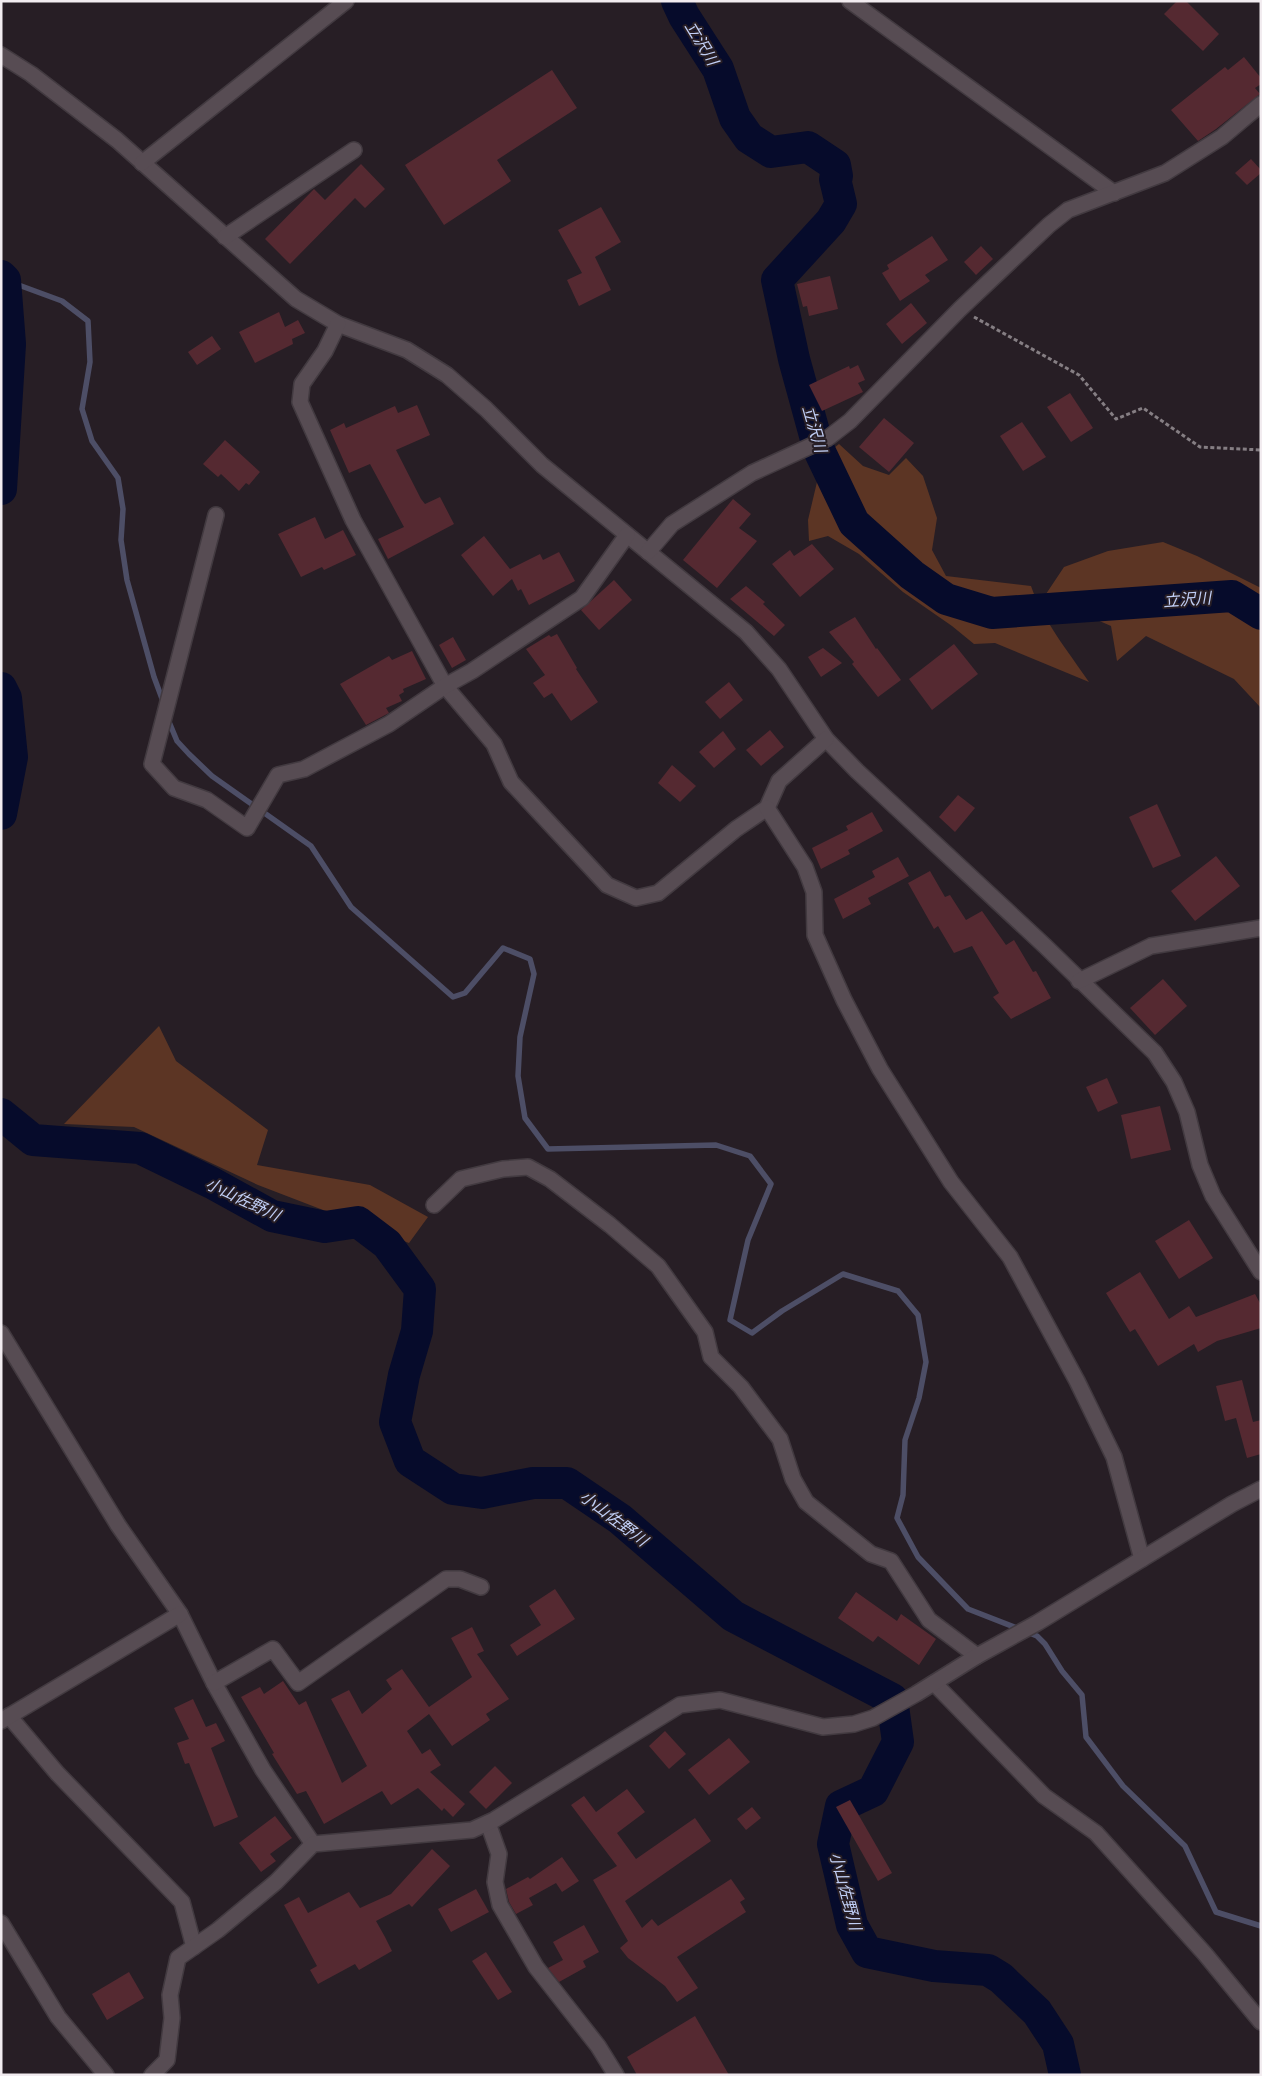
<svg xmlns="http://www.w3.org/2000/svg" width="1262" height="2076" viewBox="0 0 1262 2076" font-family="'Noto Sans','Noto Sans JP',sans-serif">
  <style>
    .green { fill: #5c3524 }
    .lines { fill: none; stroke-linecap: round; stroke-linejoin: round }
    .stream { stroke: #4d4e66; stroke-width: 5.5 }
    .river { stroke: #060b2b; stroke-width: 32 }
    .building { fill: #552931 }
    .minor-casing { stroke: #423a40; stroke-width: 18 }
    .path { stroke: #857e83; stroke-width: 3; stroke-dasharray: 4 2.5; stroke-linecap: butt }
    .minor { stroke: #574c53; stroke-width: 15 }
    .labels { text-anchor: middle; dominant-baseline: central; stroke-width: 4; stroke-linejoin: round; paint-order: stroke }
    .water-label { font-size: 16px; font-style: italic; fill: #c1cff6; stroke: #271e25 }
  </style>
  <rect width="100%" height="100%" fill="#271e25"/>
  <g class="green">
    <path d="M839,444L863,466L889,475L906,458L923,476L937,518L932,550L946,576L1031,586C1043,621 1068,651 1089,682L995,643L974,644L952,626L903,592L859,554L828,536L809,541L808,520L817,482L819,460Z"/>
    <polygon points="1163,542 1197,556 1261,588 1261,708 1234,679 1146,636 1117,661 1111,626 1044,597 1064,567 1108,551"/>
    <polygon points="159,1026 176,1061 268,1130 257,1165 370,1185 428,1217 409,1243 258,1185 134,1127 64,1124"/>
  </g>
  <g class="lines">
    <g class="stream">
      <polyline points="5,280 62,301 88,321 90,362 82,409 92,441 118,478 123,509 121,540 127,580 154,677 164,704"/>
      <polyline points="167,717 177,741 189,754 212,776 311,846 351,907 453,997 465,993 503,948 530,959 534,974 520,1037 518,1076 525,1118 548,1149 716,1145 750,1156 771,1184 748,1240 730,1320 752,1333 782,1311 843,1274 898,1291 918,1315 926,1362 919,1398 905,1440 903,1495 897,1518 918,1557 968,1609 1037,1636 1045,1644 1062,1671 1082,1695 1086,1737 1123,1786 1185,1846 1216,1912 1261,1926"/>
    </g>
    <g class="river">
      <polyline points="677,1 684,16 718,69 735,118 749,138 771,152 808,147 835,165 837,176 835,179 841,204 831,221 777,280 794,359 819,450 854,523 912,575 946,599 992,613 1232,596 1261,614"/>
      <polyline points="1,276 5,280 10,344 1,489"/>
      <polyline points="1,688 6,698 12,757 1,814"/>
      <polyline points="1,1114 33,1140 140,1148 212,1183 272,1216 325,1227 358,1222 387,1244 420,1289 417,1331 404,1375 395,1422 410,1461 453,1489 482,1493 533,1483 567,1483 620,1519 733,1616 892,1699 898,1742 873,1791 841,1806 833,1844 852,1925 867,1952 934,1966 988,1970 1001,1978 1037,2012 1058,2044 1065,2075"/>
    </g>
  </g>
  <g class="building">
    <polygon points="1177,1 1186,1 1219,34 1203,51 1164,14"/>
    <polygon points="1244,57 1261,78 1261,84 1255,88 1260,94 1216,129 1198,141 1171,110 1225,67 1228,70"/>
    <polygon points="552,70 577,108 497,160 511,181 444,225 405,165"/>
    <polygon points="1251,159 1261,170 1261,173 1247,185 1235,173"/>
    <polygon points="361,164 385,189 365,208 355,198 290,264 265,239 314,189 325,200"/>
    <polygon points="601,207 621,242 595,257 611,290 579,306 567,280 582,273 558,230"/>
    <polygon points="932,236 948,260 925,275 930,281 900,301 882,273 889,269 887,265"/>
    <polygon points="981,246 993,259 976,275 964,262"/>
    <polygon points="830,276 838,309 809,316 807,306 803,307 797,284"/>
    <polygon points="911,303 927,323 902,344 886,324"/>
    <polygon points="279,312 285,327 298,320 305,333 292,339 293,344 255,363 239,332"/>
    <polygon points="212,336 221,349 197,365 188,352"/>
    <polygon points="858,365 865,380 858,383 863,392 822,411 809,385 849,366 850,369"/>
    <polygon points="1070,393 1093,428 1071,442 1047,407"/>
    <polygon points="417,405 430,435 396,450 421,499 425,504 440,497 454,524 388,559 378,539 404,527 370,464 349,473 330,430 344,423 346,428 395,406 398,413"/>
    <polygon points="884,418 914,443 889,472 859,447"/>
    <polygon points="1022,422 1046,457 1023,471 1000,436"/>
    <polygon points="225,440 260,472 249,485 246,483 239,491 221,474 218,477 203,464"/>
    <polygon points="733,499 751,514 739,528 757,541 717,588 683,560"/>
    <polygon points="315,517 325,539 343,530 356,555 324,570 322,567 301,577 278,534"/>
    <polygon points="484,536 510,569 540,554 543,560 559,552 575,581 529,605 521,589 518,591 512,579 493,596 461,555"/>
    <polygon points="812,544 834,569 800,597 772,564 790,550 794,556"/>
    <polygon points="614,580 632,600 599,630 581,610"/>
    <polygon points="746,586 765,602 763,604 785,625 774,636 730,599"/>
    <polygon points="855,617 876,649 877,648 901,680 878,697 852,664 854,662 829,632"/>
    <polygon points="557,634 577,668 576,669 598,702 571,721 552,693 544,698 533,683 545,675 526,649 549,635 551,637"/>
    <polygon points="453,637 466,660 452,668 439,645"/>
    <polygon points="954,644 978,674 932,710 909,679"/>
    <polygon points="823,648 842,663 821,677 808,657"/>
    <polygon points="412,651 426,679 403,689 404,692 399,695 402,701 386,708 389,713 366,725 340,684 389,656 392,660"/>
    <polygon points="729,682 743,700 720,719 705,702"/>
    <polygon points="770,730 784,747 761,766 746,750"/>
    <polygon points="723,731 736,749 714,768 699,752"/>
    <polygon points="672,765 696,786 680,802 658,783"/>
    <polygon points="958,795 975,808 955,832 939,817"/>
    <polygon points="1157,804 1181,856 1153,868 1129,817"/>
    <polygon points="872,812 883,831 848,850 850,854 821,869 812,848 848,830 846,826"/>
    <polygon points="1216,856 1240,886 1195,921 1171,891"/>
    <polygon points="898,857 909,876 868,898 871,904 843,919 834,899 875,877 872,871"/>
    <polygon points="930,871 945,897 950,895 966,920 982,911 1006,945 1014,940 1033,972 1036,971 1051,998 1011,1019 993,997 999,993 972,946 954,953 938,926 934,929 908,883"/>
    <polygon points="1163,979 1187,1006 1155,1035 1130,1008"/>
    <polygon points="1107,1078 1118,1103 1098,1112 1086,1087"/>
    <polygon points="1160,1106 1171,1150 1131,1159 1121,1115"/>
    <polygon points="1189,1220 1213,1258 1179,1279 1155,1241"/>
    <polygon points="1140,1272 1169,1319 1189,1306 1196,1317 1255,1294 1261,1305 1261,1328 1217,1341 1198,1352 1194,1344 1158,1366 1135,1329 1130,1332 1106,1293"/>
    <polygon points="1242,1380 1253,1422 1261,1420 1261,1454 1247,1458 1236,1418 1225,1421 1216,1386"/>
    <polygon points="555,1589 575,1619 517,1656 510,1645 541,1625 529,1606"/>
    <polygon points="856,1592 897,1621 901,1614 936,1639 919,1665 878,1636 873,1642 838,1618"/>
    <polygon points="472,1627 484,1651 477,1654 509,1699 486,1714 490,1720 452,1746 429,1714 407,1731 422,1754 430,1749 441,1765 430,1772 465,1804 453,1817 444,1808 442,1811 418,1788 391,1805 382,1791 324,1824 306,1791 297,1794 272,1754 274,1753 241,1697 260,1687 264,1694 283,1681 299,1705 306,1701 342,1783 367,1766 331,1699 349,1690 362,1714 392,1689 386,1680 402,1669 429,1707 472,1677 451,1638"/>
    <polygon points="193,1699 206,1727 216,1723 225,1741 211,1748 238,1817 214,1827 189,1763 185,1764 177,1743 189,1739 174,1708"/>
    <polygon points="665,1731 686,1754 669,1769 649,1746"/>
    <polygon points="729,1738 750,1762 709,1795 688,1770"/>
    <polygon points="495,1766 512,1783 486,1809 469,1792"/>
    <polygon points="627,1789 645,1812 617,1833 636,1859 695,1818 711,1841 625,1901 642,1928 652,1919 658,1926 731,1879 745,1899 740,1902 746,1912 677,1957 698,1988 677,2002 665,1986 628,1958 620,1948 628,1941 593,1880 617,1866 571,1805 584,1796 596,1812"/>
    <polygon points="850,1800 892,1873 878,1881 836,1807"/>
    <polygon points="752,1807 761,1818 746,1830 737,1819"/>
    <polygon points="275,1816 292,1838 270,1854 276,1861 261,1872 239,1843"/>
    <polygon points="432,1849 450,1866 412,1907 409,1904 376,1921 385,1937 384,1938 385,1937 392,1951 359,1970 355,1964 318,1984 310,1970 317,1966 284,1905 299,1897 308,1913 349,1892 360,1908 391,1894"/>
    <polygon points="562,1857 579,1881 562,1892 556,1883 529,1898 533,1905 516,1914 509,1902 506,1889 528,1877 530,1879"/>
    <polygon points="476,1889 489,1912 451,1932 438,1909"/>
    <polygon points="584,1925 599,1952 583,1961 586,1967 559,1982 548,1968 563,1960 553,1942"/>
    <polygon points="486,1952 512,1992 498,2000 472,1961"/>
    <polygon points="129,1972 144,1998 107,2020 92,1994"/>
    <polygon points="695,2016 729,2075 637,2075 627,2057"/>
  </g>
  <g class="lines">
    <defs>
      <g id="minor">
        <polyline points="850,1 1114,193"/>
        <polyline points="1,55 31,74 117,140 296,299 338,324 407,350 447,375 486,409 542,465 746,632 779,669 826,739 857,771 1045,946 1155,1053 1174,1082 1187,1112 1200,1165 1213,1196 1261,1272"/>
        <polyline points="142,163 346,1"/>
        <polyline points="225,237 354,150"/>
        <polyline points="338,324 325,351 302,384 300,402 353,520 445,686 494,744 511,782 607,885 636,898 658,893 736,829 767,808 779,781 826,739"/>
        <polyline points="216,515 152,764 174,788 207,800 247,828 278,775 304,769 389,724 445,686 472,671 582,598 627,535"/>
        <polyline points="648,552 672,524 752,473 828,438 850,421 960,309 1049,225 1068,210 1165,173 1222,137 1261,104"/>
        <polyline points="767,808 805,867 814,892 815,935 844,1000 880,1069 951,1182 1010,1257 1077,1381 1114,1457 1142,1559"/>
        <polyline points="1079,981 1151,946 1261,928"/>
        <polyline points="434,1205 461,1179 503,1169 528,1167 550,1179 610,1225 658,1266 705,1332 711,1357 741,1387 780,1439 793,1479 806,1502 871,1554 891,1561 929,1620 977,1656"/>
        <polyline points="1,1333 118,1525 180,1614 214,1683 263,1770 313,1844"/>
        <polyline points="214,1683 273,1649 298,1683 446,1579 460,1579 481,1587"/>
        <polyline points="934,1683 1044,1796 1096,1833 1205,1954 1261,2022"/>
        <polyline points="9,1716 57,1773 182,1902 194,1947"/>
        <polyline points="1,1721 180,1614"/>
        <polyline points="488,1823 499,1854 495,1882 500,1905 536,1967 598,2046 616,2075"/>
        <polyline points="1,1923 58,2017 106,2075"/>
        <polyline points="152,2075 167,2060 172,2018 170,1995 178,1958 218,1930 276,1882 313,1844 472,1830 494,1820 680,1705 720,1700 823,1727 854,1724 873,1718 916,1694 977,1656 1037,1623 1232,1504 1261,1489"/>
      </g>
    </defs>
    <use href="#minor" class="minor-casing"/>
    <polyline class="path" points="974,317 1079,375 1116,419 1143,408 1200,447 1261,450"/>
    <use href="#minor" class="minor"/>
  </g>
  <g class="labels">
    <g class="water-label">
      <text transform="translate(702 43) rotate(59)">立沢川</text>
      <text transform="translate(815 429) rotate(74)">立沢川</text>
      <text transform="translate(1187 599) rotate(-4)">立沢川</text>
      <text transform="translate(243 1199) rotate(25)">小山佐野川</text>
      <text transform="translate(614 1518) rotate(37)">小山佐野川</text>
      <text transform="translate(846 1891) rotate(75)">小山佐野川</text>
    </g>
  </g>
  <rect width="1262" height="2076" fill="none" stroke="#f2ecf0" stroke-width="5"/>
</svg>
